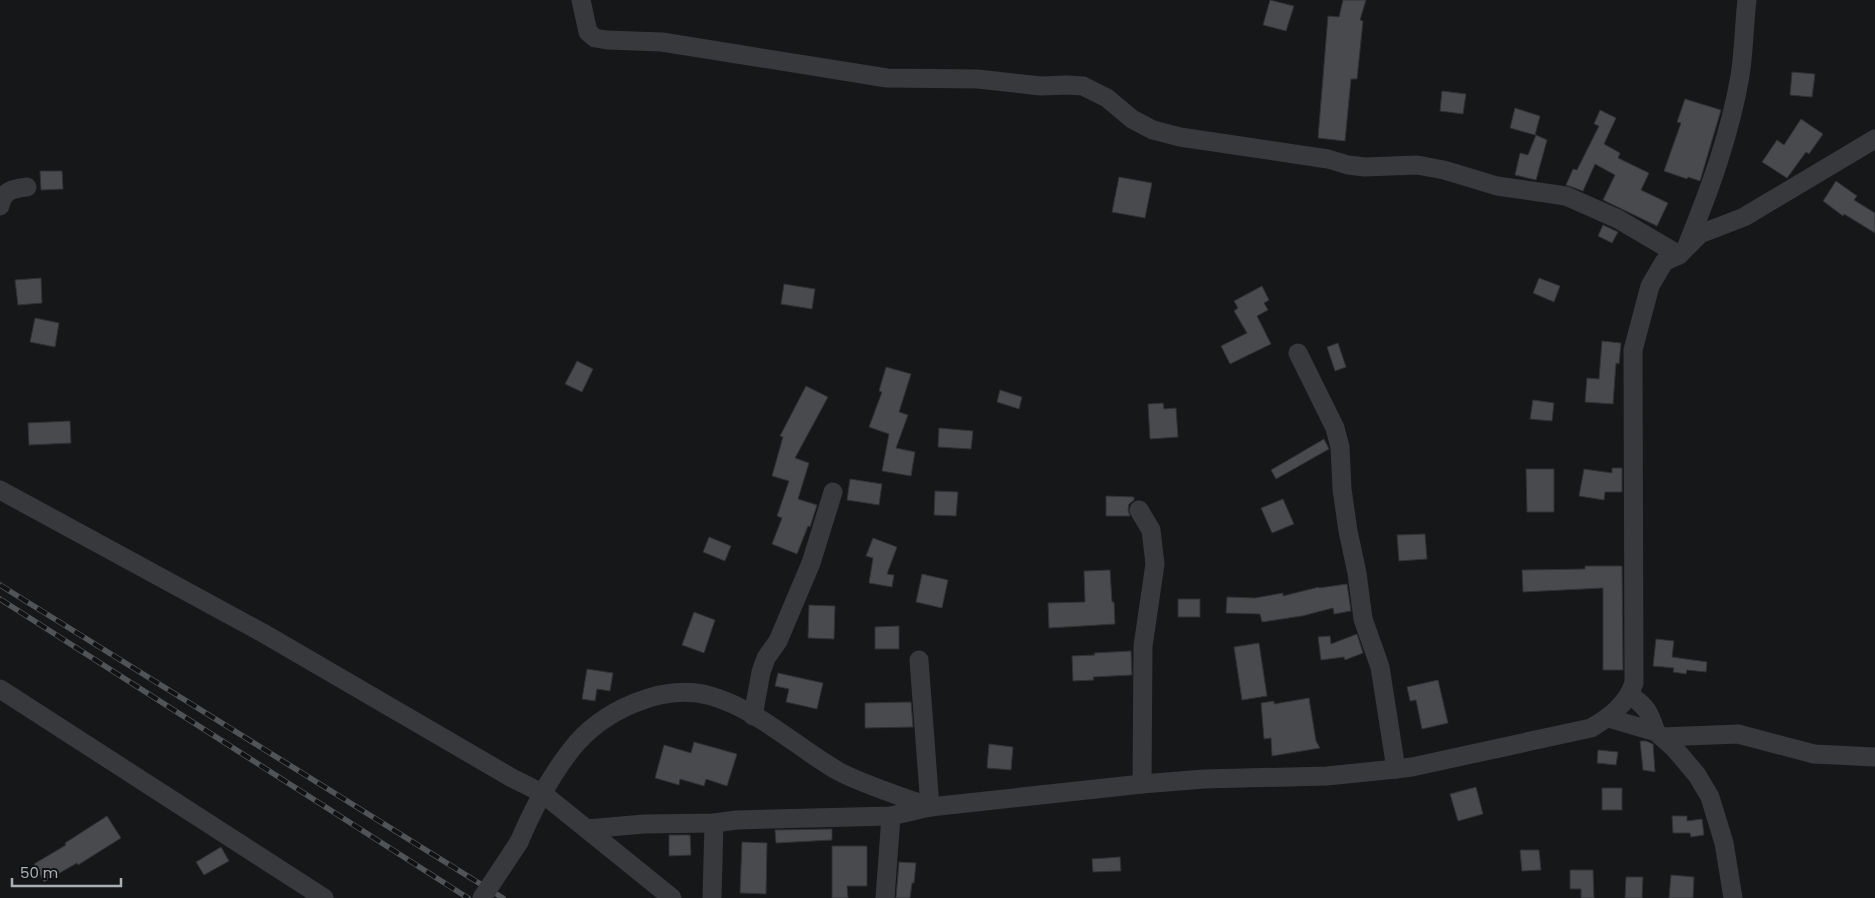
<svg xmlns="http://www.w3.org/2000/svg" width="1875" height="898" viewBox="0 0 1875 898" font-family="Poppins,sans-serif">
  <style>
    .building { fill: #484a4d; stroke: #313134 }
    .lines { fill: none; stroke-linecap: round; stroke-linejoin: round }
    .minor { stroke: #38393c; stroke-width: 19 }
    .rail-casing { stroke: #515457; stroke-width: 5.5 }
    .rail { stroke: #111213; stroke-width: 4; stroke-dasharray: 11; stroke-linecap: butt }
    .minor-bridge { stroke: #38393c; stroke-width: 19 }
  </style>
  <rect width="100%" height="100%" fill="#161718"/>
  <g class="building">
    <polygon points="1270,0 1294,6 1286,31 1263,25"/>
    <polygon points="1343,0 1366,0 1360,20 1363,21 1357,79 1351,79 1345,141 1318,138 1328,16 1339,17"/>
    <polygon points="1792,72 1815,74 1812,97 1790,95"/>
    <polygon points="1442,91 1466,94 1463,114 1440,111"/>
    <polygon points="1685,99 1721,110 1700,181 1688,177 1687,179 1664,171 1681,123 1677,122"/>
    <polygon points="1515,108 1540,116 1535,135 1510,128"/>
    <polygon points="1600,110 1616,118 1604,144 1620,153 1618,158 1649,173 1641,190 1668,203 1657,226 1603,200 1615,175 1595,164 1583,191 1566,185 1573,169 1577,170 1599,126 1594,124"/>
    <polygon points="1801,119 1823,134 1809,154 1806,152 1787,178 1762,162 1777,140 1784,145"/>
    <polygon points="1536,135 1547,140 1536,180 1515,175 1520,153 1528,155"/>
    <polygon points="40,171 62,171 63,189 41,190"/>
    <polygon points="1119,177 1152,183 1145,218 1112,212"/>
    <polygon points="1836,181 1857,196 1854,200 1875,213 1875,233 1844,214 1843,216 1823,201"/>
    <polygon points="1603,225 1618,232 1612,243 1598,236"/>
    <polygon points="41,278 42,303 18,305 15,280"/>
    <polygon points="1539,278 1560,286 1554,302 1533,293"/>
    <polygon points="784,284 815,289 812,309 781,304"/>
    <polygon points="1262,286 1269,300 1264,303 1268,310 1257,316 1271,344 1230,364 1221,346 1247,333 1234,311 1238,308 1234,301"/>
    <polygon points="35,318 59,323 55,347 30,342"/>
    <polygon points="1602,341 1621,343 1619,364 1616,363 1613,404 1585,402 1587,378 1599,379"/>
    <polygon points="1338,343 1346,367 1335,371 1327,347"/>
    <polygon points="577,361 593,369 582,392 565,384"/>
    <polygon points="886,367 911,374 899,412 908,415 896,448 915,452 911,476 882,471 889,434 869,427 882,392 879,391"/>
    <polygon points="806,386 828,397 795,458 809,463 798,499 817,505 810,527 808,526 797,554 772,544 782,518 777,516 789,481 772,476 783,437 780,436"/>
    <polygon points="1000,390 1022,397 1019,409 997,402"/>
    <polygon points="1533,400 1554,403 1552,421 1530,419"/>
    <polygon points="1163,403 1164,409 1176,408 1178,437 1150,439 1148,404"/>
    <polygon points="70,421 71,443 29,445 28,423"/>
    <polygon points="939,428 973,431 971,449 938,447"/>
    <polygon points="1324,439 1329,449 1276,479 1271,470"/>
    <polygon points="1612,468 1622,468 1622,492 1605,492 1604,500 1579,496 1584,469 1612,473"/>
    <polygon points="1526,469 1554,469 1554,512 1527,512"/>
    <polygon points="850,479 882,484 879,505 847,500"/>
    <polygon points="935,491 958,492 956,516 934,515"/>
    <polygon points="1106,496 1134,497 1134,500 1129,504 1128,510 1130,516 1106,516"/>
    <polygon points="1283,499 1294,524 1272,533 1261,508"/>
    <polygon points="1425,534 1427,559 1399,561 1397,535"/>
    <polygon points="709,537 731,546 725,561 703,552"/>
    <polygon points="873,538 897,547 887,574 894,575 892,587 869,583 873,558 866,556"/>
    <polygon points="1585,566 1622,566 1623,670 1603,670 1603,588 1523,592 1522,570 1585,569"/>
    <polygon points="1110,570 1112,602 1114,602 1115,624 1049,628 1048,603 1085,602 1084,571"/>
    <polygon points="922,574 948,580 942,608 916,602"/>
    <polygon points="1347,584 1351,611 1334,614 1333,608 1302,616 1262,622 1260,614 1226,613 1227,597 1255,598 1283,593 1283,596 1319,587 1319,588"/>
    <rect x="1178" y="599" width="22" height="18"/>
    <polygon points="809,605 835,606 834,639 808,638"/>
    <polygon points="694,612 715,620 704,653 682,645"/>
    <polygon points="899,626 899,649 875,649 875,627"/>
    <polygon points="1357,634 1363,653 1345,660 1344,657 1321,660 1318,637 1330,636 1331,644"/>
    <polygon points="1656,639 1674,641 1672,657 1707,662 1706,672 1687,670 1686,674 1673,672 1674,668 1653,666"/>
    <polygon points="1259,643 1267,696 1242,700 1234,647"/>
    <polygon points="1131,651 1132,675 1093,677 1094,680 1073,681 1072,656 1095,655 1094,653"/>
    <polygon points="587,669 613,673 610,691 597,689 595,701 582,699"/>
    <polygon points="778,673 823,683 817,709 786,702 789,689 775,686"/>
    <polygon points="1438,680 1448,723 1422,729 1416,700 1410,701 1407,687"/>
    <polygon points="1309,698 1316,741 1320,748 1272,756 1271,738 1264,739 1261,703 1274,701 1274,704"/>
    <polygon points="911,702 913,727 865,728 865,703"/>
    <polygon points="1640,741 1646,741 1653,744 1655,772 1643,770"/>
    <polygon points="694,742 737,754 727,786 706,779 704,786 680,779 679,785 655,778 664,745 691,753"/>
    <polygon points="989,744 1013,747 1011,770 987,768"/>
    <polygon points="1598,750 1618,752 1616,765 1597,763"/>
    <polygon points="1476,787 1483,814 1458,821 1450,794"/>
    <rect x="1602" y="788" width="20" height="22"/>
    <polygon points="107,816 121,838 78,865 77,863 44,882 34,864 66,845 65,843"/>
    <polygon points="1672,816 1687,816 1687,821 1702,819 1704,835 1691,837 1690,833 1673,833"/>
    <polygon points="832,829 832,840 776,843 775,830"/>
    <polygon points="669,835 690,835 691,855 669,856"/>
    <polygon points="742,842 767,843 766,894 740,893"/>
    <polygon points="832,846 867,846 867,886 847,886 848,898 832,898"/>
    <polygon points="221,847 229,861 204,875 196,862"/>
    <polygon points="1520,850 1539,850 1541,870 1522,871"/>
    <polygon points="1120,857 1121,871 1093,872 1092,859"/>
    <polygon points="899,862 916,863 914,883 912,883 910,898 896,898"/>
    <polygon points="1570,870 1593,870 1594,898 1581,898 1581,889 1570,889"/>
    <polygon points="1671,875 1694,877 1693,898 1669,898"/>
    <polygon points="1626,877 1643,877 1642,898 1625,898"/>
  </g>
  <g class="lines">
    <g class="minor">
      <polyline points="581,0 588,32 595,38 607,40 662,42 887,78 978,79 1041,86 1067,85 1083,86 1107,98 1132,119 1153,130 1180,137 1328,159 1348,165 1365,167 1417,165 1444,170 1497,186 1566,196 1618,219 1679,255"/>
      <path d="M0,206C3,190 13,189 27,187"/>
      <path d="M1688,243C1710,189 1730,134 1740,76C1744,51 1744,25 1747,0"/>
      <polyline points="1298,353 1335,428 1340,447 1342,489 1348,531 1357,573 1363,619 1380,667 1396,769"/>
      <polyline points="0,490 263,633 512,778 542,793 672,898"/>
      <polyline points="1139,510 1151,530 1155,564 1143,646 1142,784"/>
      <polyline points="0,689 324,898"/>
      <path d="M1630,695C1648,708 1649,712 1656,732"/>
      <polyline points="753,716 761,672 766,658 778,641 811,563 833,492"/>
      <polyline points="1608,718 1656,732 1675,749 1697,775 1710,797 1724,843 1733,898"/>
      <polyline points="1662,737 1738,734 1814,754 1875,757"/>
      <path d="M587,829L644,824L714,823L737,820L891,816L930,807L1142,784L1204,779L1327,776L1396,769L1412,767L1591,728C1610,717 1627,704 1634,683L1633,350L1650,286L1664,262L1679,255L1700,234L1744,217L1875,139"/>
      <path d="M519,842C533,809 549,778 571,750C601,711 663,682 711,696C759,710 796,747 838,771C864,785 901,796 930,807L919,660"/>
      <polyline points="712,898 714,823"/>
      <polyline points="885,898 891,816"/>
    </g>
    <defs>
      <g id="rail">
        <polyline points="0,585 503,898"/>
        <polyline points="0,599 468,898"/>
      </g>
    </defs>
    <use href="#rail" class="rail-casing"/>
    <use href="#rail" class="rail"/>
    <polyline class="minor-bridge" points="482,898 519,842"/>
  </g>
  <path d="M12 878v8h109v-8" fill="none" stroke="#aab0b6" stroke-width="2.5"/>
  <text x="20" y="878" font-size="15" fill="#aab0b6" stroke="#111213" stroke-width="4" paint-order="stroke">50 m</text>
</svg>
